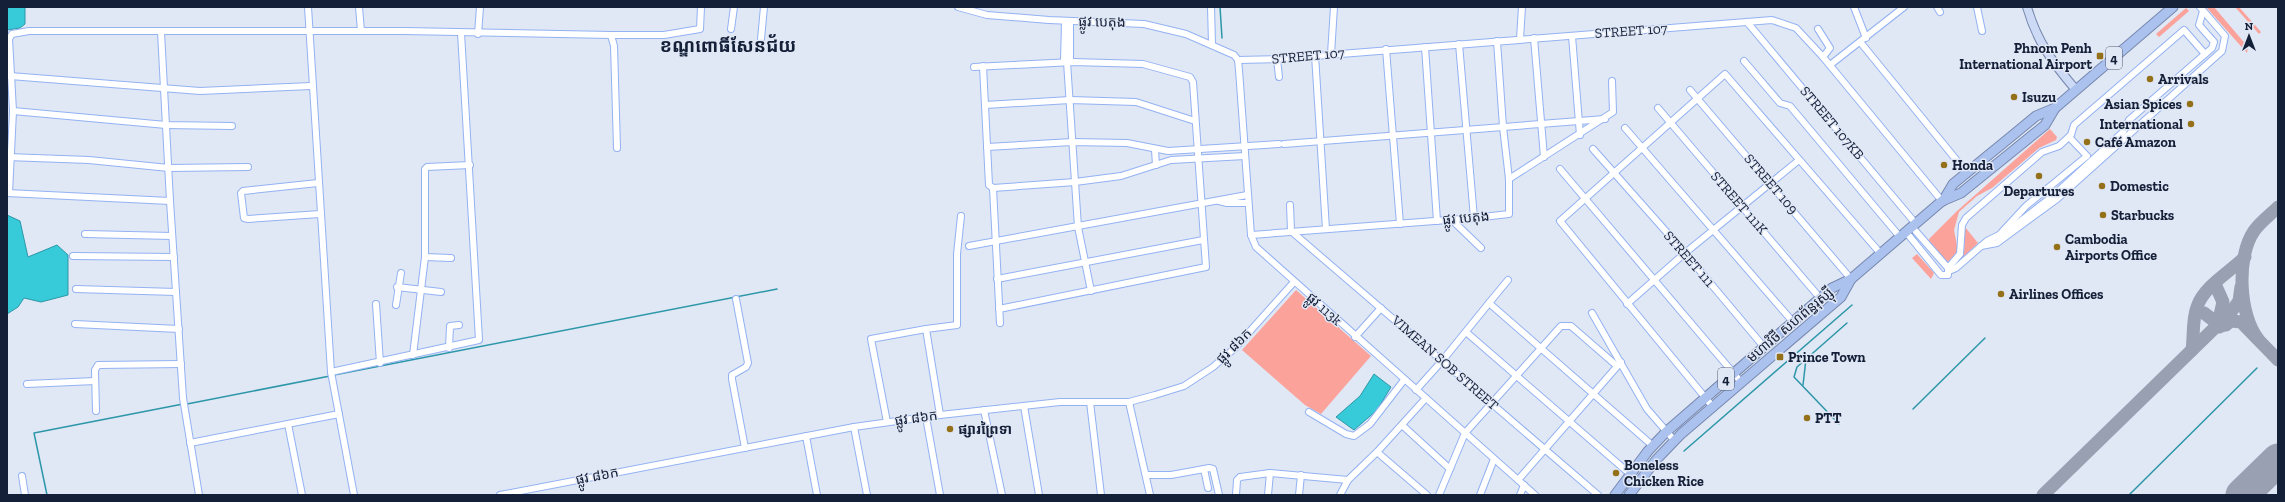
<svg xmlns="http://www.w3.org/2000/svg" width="2285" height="502" viewBox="0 0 2285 502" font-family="'Zilla Slab','Noto Sans Khmer',serif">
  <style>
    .green { fill: #fba29b }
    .water { fill: #37cad8; stroke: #2c97a8 }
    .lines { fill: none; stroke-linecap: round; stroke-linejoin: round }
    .stream { stroke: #2c97a8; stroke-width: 1.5 }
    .taxiway { stroke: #98a0b2; stroke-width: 13 }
    .runway { stroke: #98a0b2; stroke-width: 33 }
    .minor-casing { stroke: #93b2f3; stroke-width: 8 }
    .major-casing { stroke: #7688ae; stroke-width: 10 }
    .highway-casing { stroke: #7688ae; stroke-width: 11 }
    .minor { stroke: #fff; stroke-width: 6 }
    .major { stroke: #cddaf5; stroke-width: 8 }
    .highway { stroke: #abc1ee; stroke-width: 9 }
    .poi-dot { fill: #947119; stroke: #e0e7f5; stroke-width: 1.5 }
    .labels { text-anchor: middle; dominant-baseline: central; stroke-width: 3; stroke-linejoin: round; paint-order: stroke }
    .shield { fill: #e0e7f5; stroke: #515b71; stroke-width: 1 }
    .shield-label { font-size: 13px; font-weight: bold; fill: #141f38 }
    .street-label { font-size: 14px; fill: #141f38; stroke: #e0e7f5 }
    .poi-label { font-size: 14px; font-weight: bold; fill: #141f38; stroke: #e0e7f5; text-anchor: start }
    .district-label { font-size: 18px; font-weight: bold; fill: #141f38; stroke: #e0e7f5 }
  </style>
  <rect width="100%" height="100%" fill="#e0e7f5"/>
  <g class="green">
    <polygon points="2206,7 2214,7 2248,47 2247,53"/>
    <polygon points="2235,7 2239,7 2261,32 2259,34"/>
    <polygon points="2186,8 2189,11 2159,37 2156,34"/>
    <path d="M2050,129L2057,137L2056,140L2039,148L1992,188L1977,196L1959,212L1954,230L1958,251L1948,262C1940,261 1929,248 1929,239L1957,211Z"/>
    <polygon points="1965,227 1978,243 1959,261 1964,253"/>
    <polygon points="1917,254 1934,273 1931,279 1912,258"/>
    <polygon points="1296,290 1371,356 1321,414 1305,405 1242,350"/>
  </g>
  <g class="water">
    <polygon points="7,7 25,7 25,24 20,28 7,30"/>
    <polygon points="7,215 20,221 28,257 57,245 68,255 68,295 41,302 24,298 18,307 7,314"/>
    <polygon points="1374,374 1391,387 1377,410 1354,430 1336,417 1360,396"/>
  </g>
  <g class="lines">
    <g class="stream">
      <polyline points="1220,7 1222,38"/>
      <polyline points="334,375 777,289"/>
      <polyline points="1803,385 1806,359"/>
      <polyline points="187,404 330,376"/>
      <polyline points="1913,409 1985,338"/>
      <polyline points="1839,424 1794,377 1797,367 1847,323"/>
      <polyline points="1684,451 1852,305"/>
      <polyline points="47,495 34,433 183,404"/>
      <polyline points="2129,495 2257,368"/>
    </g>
    <g class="taxiway">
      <polyline points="2215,284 2223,302 2218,324"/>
      <polyline points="2204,313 2217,323 2226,325"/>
      <polyline points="2219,327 2232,321 2241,322 2278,360"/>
      <path d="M2258,339C2239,315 2236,257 2254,231C2260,222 2270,215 2278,207"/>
      <path d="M2192,350C2194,337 2192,320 2197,307C2204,286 2230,272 2245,257"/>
      <polyline points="2043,495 2231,312 2239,301 2241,287"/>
    </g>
    <polyline class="runway" points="2242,495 2278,460"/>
    <defs>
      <g id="minor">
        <polyline points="308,7 331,372 354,495"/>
        <polyline points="359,7 361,31"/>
        <polyline points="958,7 987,15 1049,20 1144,24 1186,34 1234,55 1238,60 1239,70 1251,235 1256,247 1535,495"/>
        <polyline points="1211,7 1212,44"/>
        <polyline points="1854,7 1866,38"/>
        <polyline points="1937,7 1940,12"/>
        <polyline points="1977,7 1982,31"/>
        <polyline points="1747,22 1916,224"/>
        <polyline points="731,29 734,7"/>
        <polyline points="1818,29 1830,48 1823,57"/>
        <polyline points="478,34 480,7"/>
        <polyline points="611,35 614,46 617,148"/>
        <polyline points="1572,36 1580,135"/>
        <polyline points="1534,38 1544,157"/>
        <polyline points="761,39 764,7"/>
        <polyline points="1520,39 1522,7"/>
        <polyline points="1861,43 1967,173"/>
        <polyline points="1459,44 1474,218"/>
        <polyline points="1425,47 1437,221"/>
        <polyline points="1386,49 1400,224"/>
        <polyline points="1331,54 1334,7"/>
        <polyline points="1315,55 1326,229"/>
        <polyline points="1277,59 1279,77"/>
        <polyline points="1238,60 1277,59 1772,20 1796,28 1823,57 1942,201"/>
        <polyline points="1744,61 1780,103 1790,106 1900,237"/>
        <polyline points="1064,62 1065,21"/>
        <polyline points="1067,62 1078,227 1091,291"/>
        <polyline points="1070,62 1070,21"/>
        <polyline points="1830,65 1904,7"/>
        <polyline points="983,66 989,185 993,188 1075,182 1121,176 1171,160 1245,156"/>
        <polyline points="974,67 1073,62 1143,64 1190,77 1193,82 1206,267 999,309"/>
        <polyline points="10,76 200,91 311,86"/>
        <polyline points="1690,90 1851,279"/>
        <polyline points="985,105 1070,100 1136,102 1195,121"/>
        <polyline points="1658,108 1820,298"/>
        <polyline points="13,111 166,125 232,126"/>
        <polyline points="1625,128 1793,322"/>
        <polyline points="1284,144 1605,119"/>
        <polyline points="987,147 1072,142 1127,143 1168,151 1279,144"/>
        <polyline points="1593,149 1685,253 1764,347"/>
        <polyline points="1155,150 1156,165"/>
        <polyline points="7,157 89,160 169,168 248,167"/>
        <polyline points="1560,169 1741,382"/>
        <polyline points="1509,179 1613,112 1612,81"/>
        <polyline points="318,183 243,191 241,193 244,218 248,219 320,214"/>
        <polyline points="993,188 1000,323"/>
        <polyline points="7,193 170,201 161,32"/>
        <polyline points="9,193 13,111 9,39 12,34 29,31 404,31 611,35 664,35 700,29 701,7"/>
        <polyline points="170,201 183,398 199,495"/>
        <polyline points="1219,201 1227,203 1248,203"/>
        <polyline points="1290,205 1291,231 1598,495"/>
        <polyline points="1452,220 1481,248"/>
        <polyline points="1906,232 1941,275 1948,275 1948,268 1912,227"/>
        <polyline points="2001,233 2026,206 2087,156 2069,137"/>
        <polyline points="85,234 172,236"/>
        <polyline points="1251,235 1474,218 1509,214 1509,179 1503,127 1497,41"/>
        <polyline points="969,246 1247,195"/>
        <polyline points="1981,246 1997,243 2057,199 2222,51 2225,36 2200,7"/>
        <polyline points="73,256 174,257"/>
        <polyline points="425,257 451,258"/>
        <polyline points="1948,268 1960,254 1962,225 1966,218 2042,152 2059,146 2071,135 2074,125 2184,30 2205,54"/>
        <polyline points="1949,271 1956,268 1987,241 2009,230 2054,195 2123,132 2129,120 2212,48 2214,42 2199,25 2203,11"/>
        <polyline points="997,279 1203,240"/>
        <polyline points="1508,280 1489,303 1653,446"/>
        <polyline points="397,287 441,292"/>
        <polyline points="76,289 176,292"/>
        <polyline points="736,299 748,363 746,367 732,375 732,379 745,448"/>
        <polyline points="376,304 380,363"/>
        <polyline points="1627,304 1685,253 1799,160"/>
        <polyline points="396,305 401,273"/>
        <polyline points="1592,313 1647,409 1674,440"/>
        <polyline points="75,324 179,329"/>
        <polyline points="1466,332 1630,474"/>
        <polyline points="1355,337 1381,308"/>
        <polyline points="449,348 450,326 459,325"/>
        <polyline points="413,355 425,257 425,169 427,167 470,165"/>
        <polyline points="331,372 479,340 461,33"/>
        <polyline points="27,384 95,381"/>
        <polyline points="1416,390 1442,361 1489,303"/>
        <polyline points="1090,402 1101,495"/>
        <polyline points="1129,402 1150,495"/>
        <polyline points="1024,406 1039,495"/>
        <polyline points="1713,407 1560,221 1725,74 1881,254"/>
        <polyline points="984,410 1002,495"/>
        <polyline points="96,411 95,370 98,365 181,364"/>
        <polyline points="1309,412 1346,434 1354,436 1370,424 1404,380"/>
        <polyline points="940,415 926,329 957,325 957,254 961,216"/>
        <polyline points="926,417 940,495"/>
        <polyline points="887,422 871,339 926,329"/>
        <polyline points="288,424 302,495"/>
        <polyline points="1402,425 1450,469"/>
        <polyline points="854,427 867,495"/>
        <polyline points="806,436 817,495"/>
        <polyline points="190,443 339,414"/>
        <polyline points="1377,452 1427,495"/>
        <polyline points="1204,469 1209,468 1213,469 1219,495"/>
        <polyline points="1147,475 1171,475 1204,469 1208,488"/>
        <polyline points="22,476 25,495"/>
        <polyline points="1518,480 1621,362"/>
        <polyline points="500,495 854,427 940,415 1060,402 1129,402 1155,395 1184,386 1213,367 1235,348 1294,282"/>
        <polyline points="1236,495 1237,480 1240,477 1270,473 1348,480"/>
        <polyline points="1268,495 1270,473"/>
        <polyline points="1299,495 1301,475"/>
        <polyline points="1340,495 1348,480 1377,452 1426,398"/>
        <polyline points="1439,495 1465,433 1561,326 1571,326 1617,366"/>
        <polyline points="1480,495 1494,459"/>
        <polyline points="1520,495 1524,485"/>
      </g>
      <path id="major" d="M2027,7C2037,42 2053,63 2076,90"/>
      <g id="highway">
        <polyline points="1943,201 1953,184 2013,135 2036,116 2055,108 2173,7"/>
        <polyline points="1615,495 1648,451 1666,432 1832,288 1851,279 1942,201 1961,193 2045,125 2055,108"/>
        <polyline points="1629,495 1656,460 1681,434 1841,297 1851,279"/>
      </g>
    </defs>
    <use href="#minor" class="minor-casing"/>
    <use href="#major" class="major-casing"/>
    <use href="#highway" class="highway-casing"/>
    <use href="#minor" class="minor"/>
    <use href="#major" class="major"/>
    <use href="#highway" class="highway"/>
  </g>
  <g class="poi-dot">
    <rect x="2096" y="52" width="8" height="8" rx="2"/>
    <circle cx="2150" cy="79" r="4"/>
    <circle cx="2014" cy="97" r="4"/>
    <circle cx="2190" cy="104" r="4"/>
    <circle cx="2191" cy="124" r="4"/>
    <circle cx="2087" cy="142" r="4"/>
    <circle cx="1944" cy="165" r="4"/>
    <circle cx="2039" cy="176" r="4"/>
    <circle cx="2102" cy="186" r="4"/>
    <circle cx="2103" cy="215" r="4"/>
    <circle cx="2057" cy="247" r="4"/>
    <circle cx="2001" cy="294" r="4"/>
    <rect x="1776" y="353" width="8" height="8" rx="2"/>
    <circle cx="1807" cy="418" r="4"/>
    <circle cx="950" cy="429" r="4"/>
    <circle cx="1616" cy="473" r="4"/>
  </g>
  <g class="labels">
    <g class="shield">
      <rect x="2106" y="47" width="16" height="22" rx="3"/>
      <rect x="1718" y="368" width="16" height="22" rx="3"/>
    </g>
    <g class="shield-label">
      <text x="2114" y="58">4</text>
      <text x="1726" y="379">4</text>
    </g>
    <g class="street-label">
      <text transform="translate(1102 22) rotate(1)">ផ្លូវ បេតុង</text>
      <text transform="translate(1631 31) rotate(-4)">STREET 107</text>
      <text transform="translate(1308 56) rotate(-5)">STREET 107</text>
      <text transform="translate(1832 123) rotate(50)">STREET 107KB</text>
      <text transform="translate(1771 184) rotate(49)">STREET 109</text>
      <text transform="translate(1739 203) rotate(49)">STREET 111K</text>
      <text transform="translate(1466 218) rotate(-5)">ផ្លូវ បេតុង</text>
      <text transform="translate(1689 259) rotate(49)">STREET 111</text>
      <text transform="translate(1324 309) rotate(41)">ផ្លូវ 113k</text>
      <text transform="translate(1790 325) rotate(-40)">មហាវិថី សហព័ន្ធរុស្ស៊ី</text>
      <text transform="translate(1234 346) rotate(-45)">ផ្លូវ ៨៦ក</text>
      <text transform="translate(1445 363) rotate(41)">VIMEAN SOB STREET</text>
      <text transform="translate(916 418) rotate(-8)">ផ្លូវ ៨៦ក</text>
      <text transform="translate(597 476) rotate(-11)">ផ្លូវ ៨៦ក</text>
    </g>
    <g class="poi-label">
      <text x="2092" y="48" text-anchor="end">Phnom Penh<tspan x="2092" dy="16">International Airport</tspan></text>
      <text x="2158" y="79">Arrivals</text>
      <text x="2022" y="97">Isuzu</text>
      <text x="2182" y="104" text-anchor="end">Asian Spices</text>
      <text x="2183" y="124" text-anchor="end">International</text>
      <text x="2095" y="142">Café Amazon</text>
      <text x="1952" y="165">Honda</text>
      <text x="2110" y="186">Domestic</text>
      <text x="2039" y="191" text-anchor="middle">Departures</text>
      <text x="2111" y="215">Starbucks</text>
      <text x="2065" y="239">Cambodia<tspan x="2065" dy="16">Airports Office</tspan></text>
      <text x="2009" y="294">Airlines Offices</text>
      <text x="1788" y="357">Prince Town</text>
      <text x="1815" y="418">PTT</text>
      <text x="958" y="429">ផ្សារព្រៃទា</text>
      <text x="1624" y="465">Boneless<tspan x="1624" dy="16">Chicken Rice</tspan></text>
    </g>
    <g class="district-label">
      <text x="728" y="46">ខណ្ឌពោធិ៍សែនជ័យ</text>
    </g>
  </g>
  <rect width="2285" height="502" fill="none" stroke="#141f38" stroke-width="16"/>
  <g transform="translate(2249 36)" stroke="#e0e7f5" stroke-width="3" paint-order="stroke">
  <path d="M0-3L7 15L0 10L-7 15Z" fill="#141f38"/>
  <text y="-6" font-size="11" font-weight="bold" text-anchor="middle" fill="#141f38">N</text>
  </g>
</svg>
